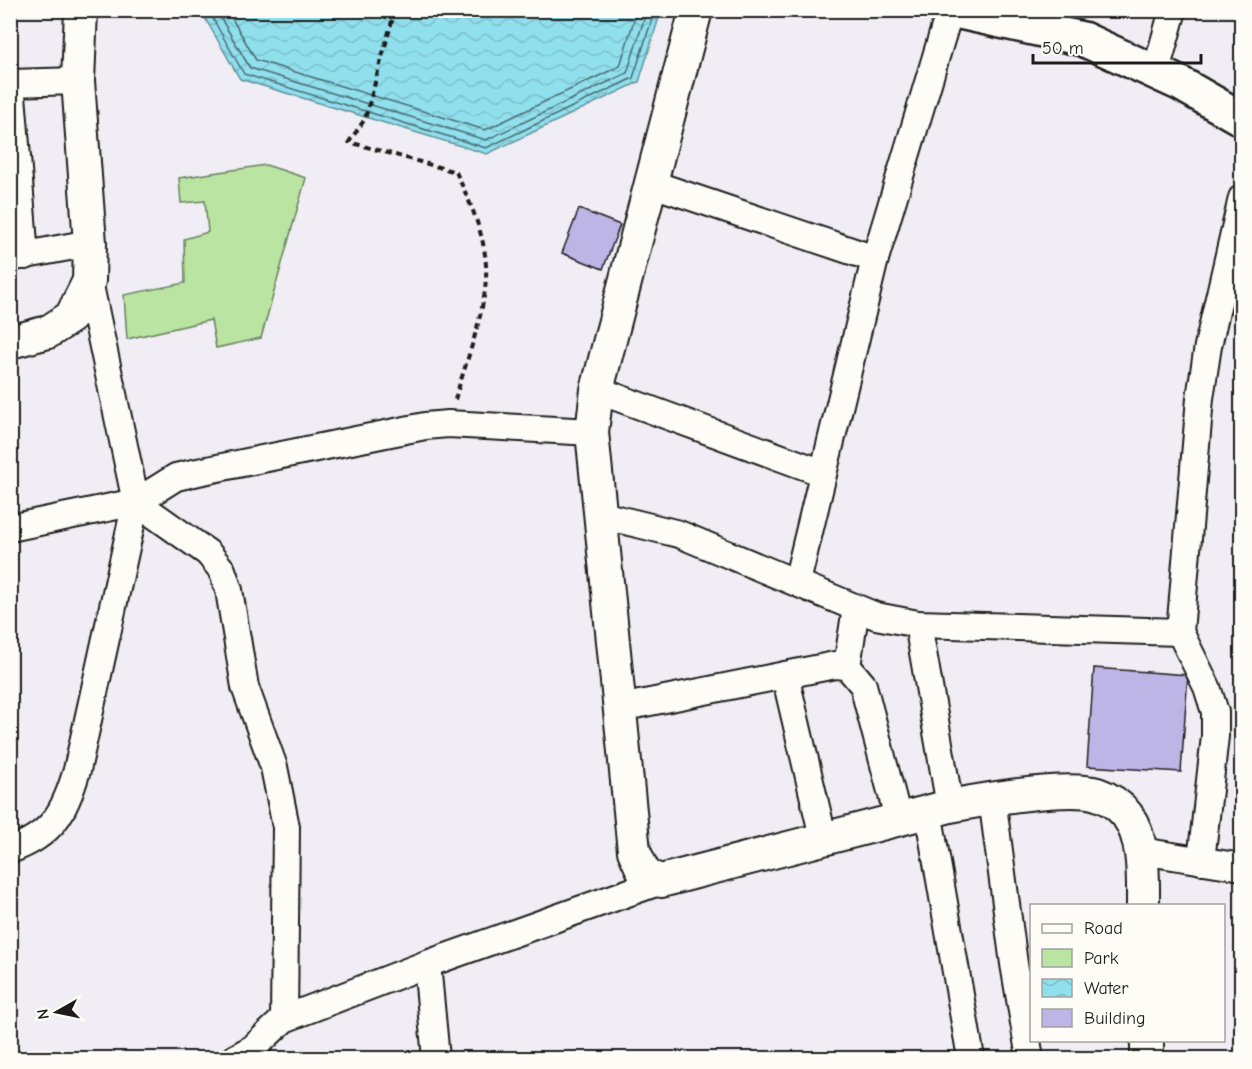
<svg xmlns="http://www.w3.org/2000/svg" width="1252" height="1069" viewBox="0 0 1252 1069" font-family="'Comic Neue',sans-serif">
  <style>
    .green { fill: #b9e4a2; stroke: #6a805f; stroke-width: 1.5 }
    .water { fill: url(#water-waves); stroke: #629199; stroke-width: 1.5 }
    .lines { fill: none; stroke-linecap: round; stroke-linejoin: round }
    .shore { stroke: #4a6a70; stroke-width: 1.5 }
    .building { fill: #beb5e7; stroke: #1c1c1c; stroke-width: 1.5 }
    .minor-casing { stroke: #1c1c1c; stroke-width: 30 }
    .major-casing { stroke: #1c1c1c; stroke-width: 36 }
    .highway-casing { stroke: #1c1c1c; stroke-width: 38 }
    .path { stroke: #1c1c1c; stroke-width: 4; stroke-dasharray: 6 4.5; stroke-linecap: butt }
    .minor { stroke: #fdfcf7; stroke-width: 26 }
    .major { stroke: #fdfcf7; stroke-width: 32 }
    .highway { stroke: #fdfcf7; stroke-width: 33 }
  </style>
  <defs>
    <pattern id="water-waves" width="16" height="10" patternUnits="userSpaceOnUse" patternTransform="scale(1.5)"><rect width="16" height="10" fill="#90dfed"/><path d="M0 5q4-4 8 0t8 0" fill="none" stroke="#7cbfcb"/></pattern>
  </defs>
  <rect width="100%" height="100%" fill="#f0eef4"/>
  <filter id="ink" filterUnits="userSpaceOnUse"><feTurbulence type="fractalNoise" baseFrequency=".0167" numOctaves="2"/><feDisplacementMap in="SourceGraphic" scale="12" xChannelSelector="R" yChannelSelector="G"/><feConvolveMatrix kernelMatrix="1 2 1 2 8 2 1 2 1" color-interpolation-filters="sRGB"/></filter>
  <g filter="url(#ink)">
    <polygon class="green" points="266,165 306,178 261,338 216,348 211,320 127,339 124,295 185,283 184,239 208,232 205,201 181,203 179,178"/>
    <polygon class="water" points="201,11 661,11 639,82 487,154 240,79"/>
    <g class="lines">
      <g class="shore">
        <polyline points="208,10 244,74 486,148 633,78 655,10"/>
        <polyline points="216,10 250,68 486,140 627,73 647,10"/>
        <polyline points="227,10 256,60 485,130 620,66 637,10"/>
      </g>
    </g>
    <g class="building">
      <polygon points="579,209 620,225 603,269 562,253"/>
      <polygon points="1094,668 1188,675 1181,772 1087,766"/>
    </g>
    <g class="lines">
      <defs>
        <g id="minor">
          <polyline points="1156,71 1173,10"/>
          <polyline points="10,83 78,81"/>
          <polyline points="11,83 25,256"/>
          <polyline points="650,183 875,259"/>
          <polyline points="10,258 90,243"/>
          <polyline points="597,390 823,473"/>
          <polyline points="136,502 208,553 222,570 229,590 245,687 274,767 286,827 284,1019"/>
          <polyline points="601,515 679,534 876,616 918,624 1180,632 1200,398 1208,346 1242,198"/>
          <polyline points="10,528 136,502 176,477 198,472 425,426 448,424 592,432"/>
          <polyline points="797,582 875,259 950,10"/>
          <polyline points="918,624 950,806"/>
          <polyline points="1180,632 1207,687 1215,712 1215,736 1201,861"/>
          <polyline points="847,666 856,608"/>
          <polyline points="785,675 823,837"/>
          <polyline points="620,708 835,665 847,666 863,685 898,818"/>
          <polyline points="992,798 1014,964 1030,1058"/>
          <polyline points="928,811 971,1058"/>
          <path d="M10,850C53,835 65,811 77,770L136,502L89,281"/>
          <polyline points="1141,851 1242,867"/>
          <polyline points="427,964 436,1058"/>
          <polyline points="235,1058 253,1048 284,1019 427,964 661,881"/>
        </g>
        <g id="major">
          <path d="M696,10L597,390L592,432L634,851L645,875L661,881L950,806C982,800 1069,785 1097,794C1109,798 1120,806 1127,815C1145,840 1143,877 1143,906"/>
          <polyline points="10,342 48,332 71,317 89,281 90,243 78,81 81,10"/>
          <polyline points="1147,1040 1147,1058"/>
        </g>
        <polyline id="highway" points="950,10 1083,39 1181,84 1242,119"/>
      </defs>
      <use href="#minor" class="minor-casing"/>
      <use href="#major" class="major-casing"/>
      <use href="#highway" class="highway-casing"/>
      <path class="path" d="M395,10L365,119L349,142L456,172C471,205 488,240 486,278C484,317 465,364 454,403"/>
      <use href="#minor" class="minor"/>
      <use href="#major" class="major"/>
      <use href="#highway" class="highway"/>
    </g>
  </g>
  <rect width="1252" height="1069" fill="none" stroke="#fdfcf7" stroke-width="36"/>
  <rect x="18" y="18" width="1216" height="1033" fill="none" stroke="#1c1c1c" stroke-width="2" filter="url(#ink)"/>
  <rect x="1030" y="904" width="195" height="138" fill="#fdfcf7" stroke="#a3a29f" stroke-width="1.5"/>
  <rect x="1042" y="924" width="30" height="9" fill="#fdfcf7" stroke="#a3a29f" stroke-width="1.5"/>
  <text x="1084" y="934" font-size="18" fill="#1c1c1c">Road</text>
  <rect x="1042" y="949" width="30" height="18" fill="#b9e4a2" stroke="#a3a29f" stroke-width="1.5"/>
  <text x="1084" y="964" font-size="18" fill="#1c1c1c">Park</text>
  <rect x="1042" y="979" width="30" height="18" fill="url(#water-waves)" stroke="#a3a29f" stroke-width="1.5"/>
  <text x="1084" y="994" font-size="18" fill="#1c1c1c">Water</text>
  <rect x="1042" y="1009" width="30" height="18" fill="#beb5e7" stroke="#a3a29f" stroke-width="1.5"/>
  <text x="1084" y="1024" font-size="18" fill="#1c1c1c">Building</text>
  <g transform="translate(57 1012) rotate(261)" stroke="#fdfcf7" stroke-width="4.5" paint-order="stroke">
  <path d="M0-4.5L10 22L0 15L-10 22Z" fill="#1c1c1c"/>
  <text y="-9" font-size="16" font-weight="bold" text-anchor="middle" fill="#1c1c1c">N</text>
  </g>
  <path d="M1033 54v9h168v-9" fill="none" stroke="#1c1c1c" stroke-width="3"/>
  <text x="1042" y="54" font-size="18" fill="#1c1c1c" stroke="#fdfcf7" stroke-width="4.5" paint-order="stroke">50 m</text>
</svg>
